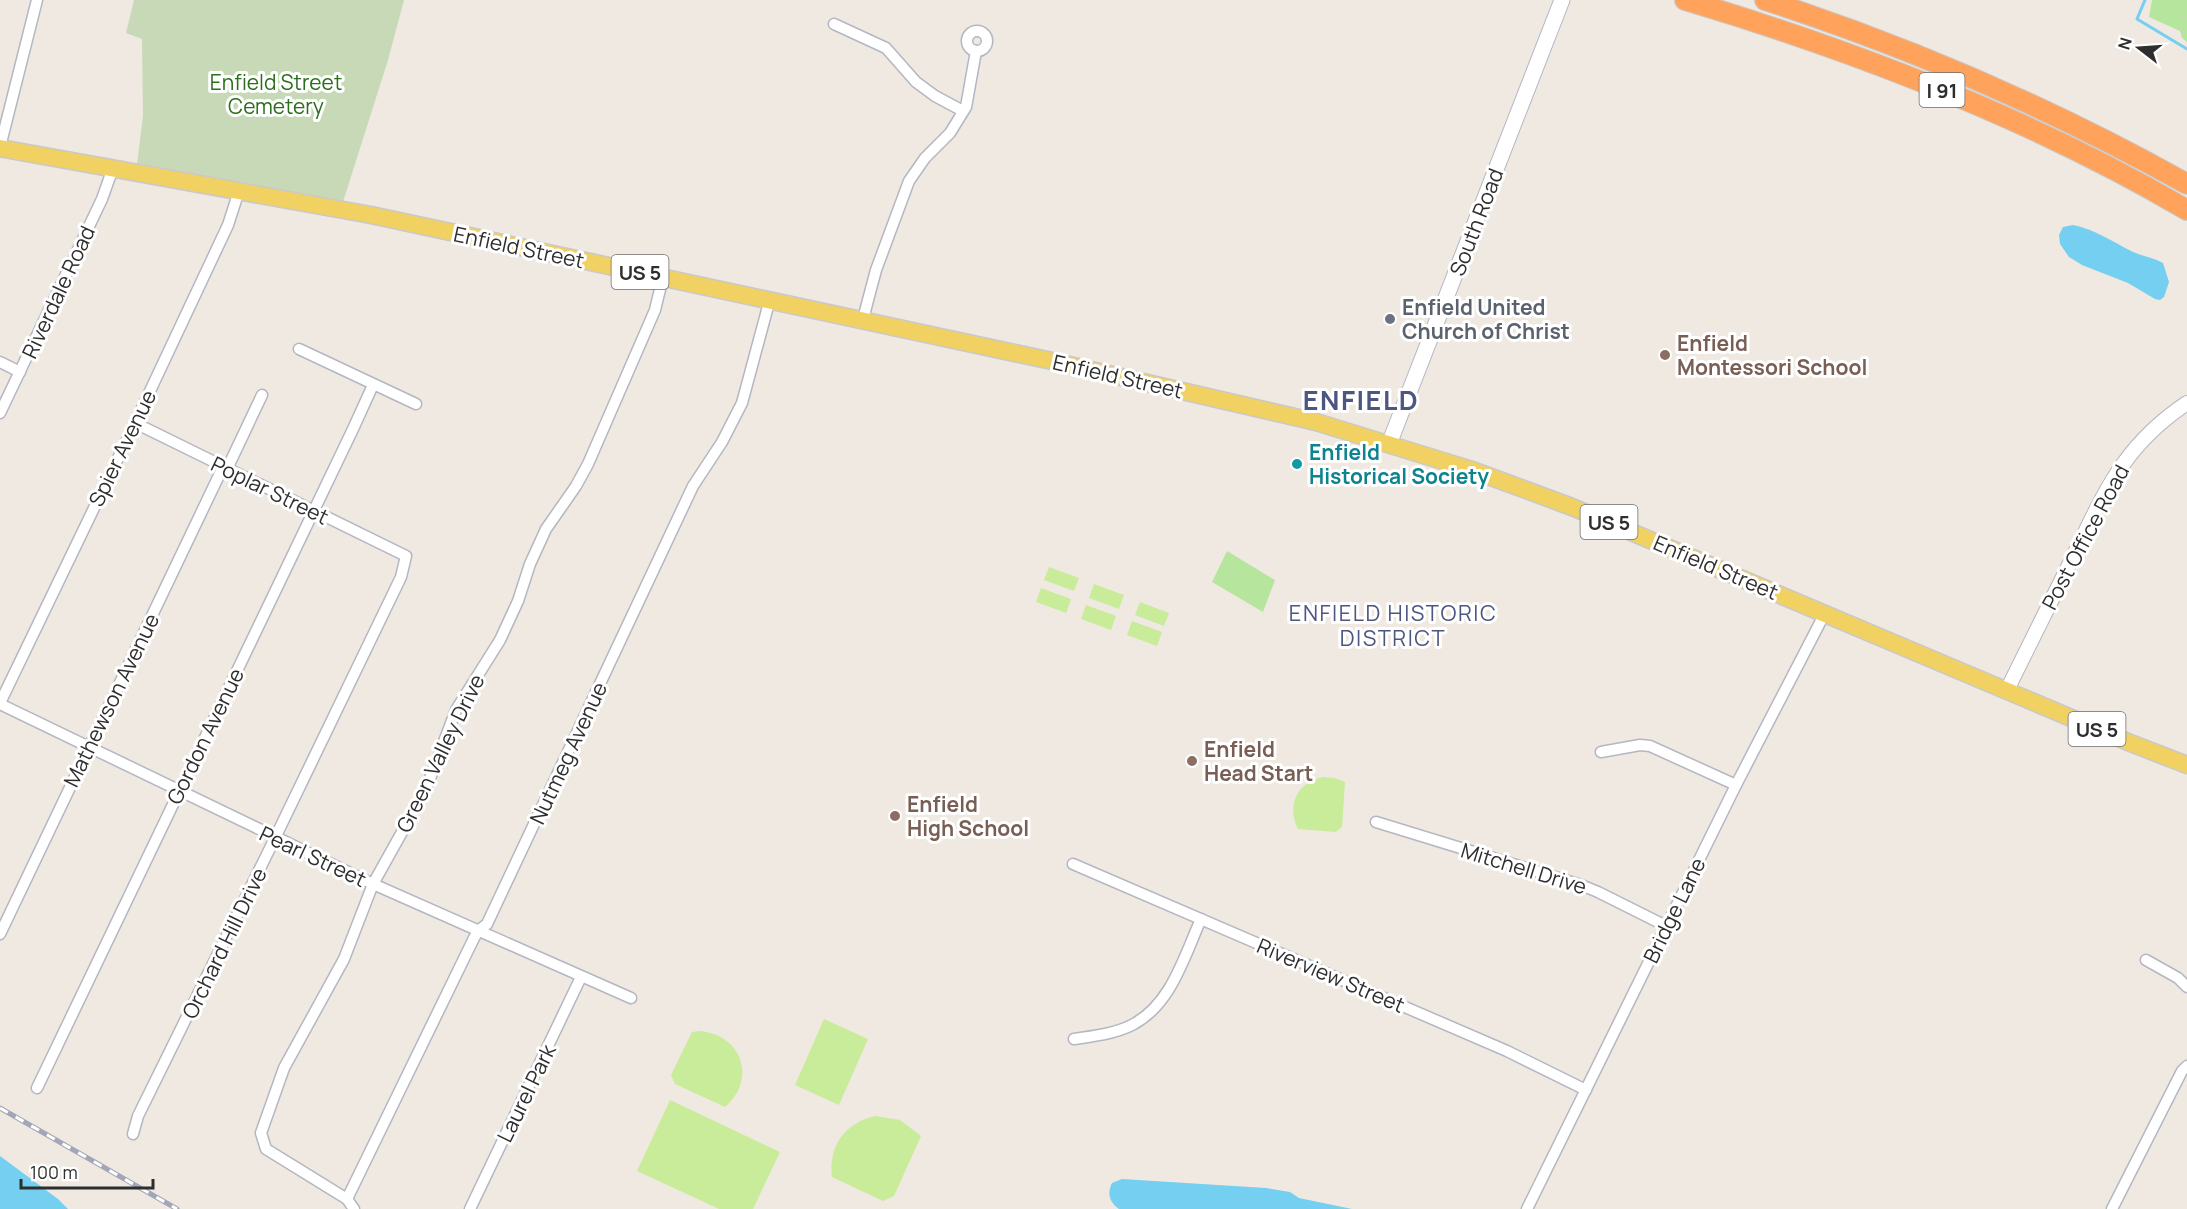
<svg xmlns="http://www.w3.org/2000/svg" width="2187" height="1209" viewBox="0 0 2187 1209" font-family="Manrope,sans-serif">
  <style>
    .green { fill: #b6e59e }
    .cemetery { fill: #c8d9b8 }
    .pitch { fill: #c9ec9a }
    .water { fill: #75cff0 }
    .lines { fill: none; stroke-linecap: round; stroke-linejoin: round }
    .stream { stroke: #75cff0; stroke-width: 3 }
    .minor-casing { stroke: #b4b7c1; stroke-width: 13 }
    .tertiary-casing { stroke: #b4b7c1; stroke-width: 16 }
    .secondary-casing { stroke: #b4b7c1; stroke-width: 17 }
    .primary-casing { stroke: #c9c9c9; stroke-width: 19 }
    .motorway-casing { stroke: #c9c9c9; stroke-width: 22 }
    .minor { stroke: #fff; stroke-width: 10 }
    .tertiary { stroke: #fff; stroke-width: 14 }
    .secondary { stroke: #fff; stroke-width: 15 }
    .primary { stroke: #f2d163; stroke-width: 16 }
    .motorway { stroke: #ffa35c; stroke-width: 20 }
    .rail-casing { stroke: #a3a6b8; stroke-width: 5 }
    .rail { stroke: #fff; stroke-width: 3; stroke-dasharray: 9; stroke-linecap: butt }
    .worship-dot { fill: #6b7280; stroke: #fff; stroke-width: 2 }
    .education-dot { fill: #8d6e63; stroke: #fff; stroke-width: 2 }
    .culture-dot { fill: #0f9aa8; stroke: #fff; stroke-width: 2 }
    .labels { text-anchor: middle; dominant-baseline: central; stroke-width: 6; stroke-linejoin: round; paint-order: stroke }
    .shield { fill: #fff; stroke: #6d6d6d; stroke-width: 1.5 }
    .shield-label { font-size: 20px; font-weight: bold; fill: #2e2e2e }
    .park-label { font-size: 21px; fill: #2c6e1b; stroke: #fff }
    .street-label { font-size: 21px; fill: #2e2e2e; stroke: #fff }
    .worship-label { font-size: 21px; font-weight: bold; fill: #5b616d; stroke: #fff; text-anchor: start }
    .education-label { font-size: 21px; font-weight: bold; fill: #785e54; stroke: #fff; text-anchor: start }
    .culture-label { font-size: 21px; font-weight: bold; fill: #0d838f; stroke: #fff; text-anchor: start }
    .neighbourhood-label { font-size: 22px; letter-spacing: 1.5px; fill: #4d5680; stroke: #fff }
    .district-label { font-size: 27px; font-weight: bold; letter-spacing: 1.5px; fill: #4d5680; stroke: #fff }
  </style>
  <rect width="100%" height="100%" fill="#efe9e1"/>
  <g class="green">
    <polygon points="2152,0 2187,0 2187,42 2182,38 2180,31 2149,17"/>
    <polygon points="1227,551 1275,580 1263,612 1212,582"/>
  </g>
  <polygon class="cemetery" points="134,0 404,0 388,60 343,202 137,164 143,116 142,39 126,33"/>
  <g class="pitch">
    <polygon points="1049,567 1079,578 1074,591 1044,580"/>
    <polygon points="1094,584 1124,595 1119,609 1089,598"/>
    <polygon points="1041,588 1071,599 1066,613 1036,602"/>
    <polygon points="1140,602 1169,613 1164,626 1135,615"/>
    <polygon points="1086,605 1116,616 1111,630 1081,619"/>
    <polygon points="1132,621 1162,632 1157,646 1127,635"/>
    <path d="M1323,777L1334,778L1345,782L1342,827L1336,832L1298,829C1286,806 1297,782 1323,777Z"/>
    <polygon points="824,1019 868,1039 839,1105 795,1085"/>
    <path d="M700,1031C742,1035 757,1079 725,1107L675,1084L671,1075L692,1032Z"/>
    <polygon points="670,1100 780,1152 753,1209 719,1209 637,1171"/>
    <path d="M875,1116L900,1120L921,1136L894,1196L883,1201L832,1177C828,1146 845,1123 875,1116Z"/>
  </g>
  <g class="water">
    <path d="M2073,225C2093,229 2112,241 2131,251C2141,256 2152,257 2163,263L2169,282L2164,297L2160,300L2155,299L2128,283L2082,265L2069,257L2060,244L2059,235L2063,227Z"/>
    <polygon points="0,1156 58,1199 68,1209 0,1209"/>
    <path d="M1122,1179L1266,1188L1290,1192L1299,1198L1352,1209H1119C1109,1202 1107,1193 1112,1183Z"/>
  </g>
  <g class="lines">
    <polyline class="stream" points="2145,0 2137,19 2187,49"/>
    <defs>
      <g id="minor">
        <polyline points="834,24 886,48 916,82 935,96 963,111"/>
        <circle cx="977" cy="41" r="10"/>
        <polyline points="0,147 37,0"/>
        <polyline points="863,319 876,270 909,181 925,158 950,133 966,107 976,51"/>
        <polyline points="299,349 416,404"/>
        <polyline points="0,362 20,372"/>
        <polyline points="0,413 102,199 113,168"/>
        <polyline points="227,469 262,395"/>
        <polyline points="0,703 135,423 228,225 239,191"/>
        <polyline points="0,704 373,884 631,998"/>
        <polyline points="1601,752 1640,745 1650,746 1736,785"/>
        <polyline points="1376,822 1581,885 1598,892 1666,926"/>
        <polyline points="1073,864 1507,1051 1586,1090"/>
        <polyline points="0,934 223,467"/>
        <polyline points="2146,960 2178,978 2187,987"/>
        <path d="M1074,1039C1093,1036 1114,1034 1132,1025C1171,1005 1184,957 1201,919"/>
        <polyline points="37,1088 353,429 373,385"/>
        <polyline points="133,1134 138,1116 275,838 401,577 406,556 135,423"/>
        <polyline points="347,1199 474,938 478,931 487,924 693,486 722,442 742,403 770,299"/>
        <polyline points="354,1209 347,1199 266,1149 261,1133 284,1068 344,959 373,884 426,789 456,710 500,640 518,601 530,564 546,529 576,486 588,464 655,310 663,277"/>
        <polyline points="470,1209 581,977"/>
        <polyline points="1527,1209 1736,785 1825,613"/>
        <polyline points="2112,1209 2182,1071 2187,1066"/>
      </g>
      <path id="tertiary" d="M2007,690C2028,648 2049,605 2070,563C2104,495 2121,447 2187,403"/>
      <polyline id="secondary" points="1389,444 1562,0"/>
      <polyline id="primary" points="0,148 371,215 1052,361 1316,422 1472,470 1572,507 2128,742 2187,765"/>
      <g id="motorway">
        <path d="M1685,0C1859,52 2030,118 2187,210"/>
        <path d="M1765,0C1912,48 2053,109 2187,184"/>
      </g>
    </defs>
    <use href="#minor" class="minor-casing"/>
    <use href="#tertiary" class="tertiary-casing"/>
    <use href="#secondary" class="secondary-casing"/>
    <use href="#primary" class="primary-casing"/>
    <use href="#motorway" class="motorway-casing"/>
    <use href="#minor" class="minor"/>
    <use href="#tertiary" class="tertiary"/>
    <use href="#secondary" class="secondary"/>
    <use href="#primary" class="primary"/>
    <use href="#motorway" class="motorway"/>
    <defs>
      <polyline id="rail" points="0,1108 177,1209"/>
    </defs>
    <use href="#rail" class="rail-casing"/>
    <use href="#rail" class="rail"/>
  </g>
  <circle class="worship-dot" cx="1390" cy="319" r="6"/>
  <g class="education-dot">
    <circle cx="1665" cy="355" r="6"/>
    <circle cx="1192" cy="761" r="6"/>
    <circle cx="895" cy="816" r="6"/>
  </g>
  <circle class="culture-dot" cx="1297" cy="464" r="6"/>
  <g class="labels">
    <g class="shield">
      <rect x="1919.5" y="73" width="45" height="34" rx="4.5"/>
      <rect x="611.5" y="255" width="57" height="34" rx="4.5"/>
      <rect x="1580.5" y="505" width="57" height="34" rx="4.5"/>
      <rect x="2068.5" y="712" width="57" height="34" rx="4.5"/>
    </g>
    <g class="shield-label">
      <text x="1942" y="90">I 91</text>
      <text x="640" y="272">US 5</text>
      <text x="1609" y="522">US 5</text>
      <text x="2097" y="729">US 5</text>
    </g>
    <g class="park-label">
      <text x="276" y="82">Enfield Street<tspan x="276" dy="24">Cemetery</tspan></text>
    </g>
    <g class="street-label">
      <text transform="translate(1476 222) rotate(-69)">South Road</text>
      <text transform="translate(519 247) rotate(12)">Enfield Street</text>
      <text transform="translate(58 292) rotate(-65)">Riverdale Road</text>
      <text transform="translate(1118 376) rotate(13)">Enfield Street</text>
      <text transform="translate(122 448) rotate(-64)">Spier Avenue</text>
      <text transform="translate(270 490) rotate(26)">Poplar Street</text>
      <text transform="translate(2085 537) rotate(-62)">Post Office Road</text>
      <text transform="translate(1716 567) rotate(23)">Enfield Street</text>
      <text transform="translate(111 700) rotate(-64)">Mathewson Avenue</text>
      <text transform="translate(205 736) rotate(-64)">Gordon Avenue</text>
      <text transform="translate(440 753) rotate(-64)">Green Valley Drive</text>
      <text transform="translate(568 753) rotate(-65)">Nutmeg Avenue</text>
      <text transform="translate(313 856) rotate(25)">Pearl Street</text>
      <text transform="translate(1524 868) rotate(17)">Mitchell Drive</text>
      <text transform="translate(1674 910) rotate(-64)">Bridge Lane</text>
      <text transform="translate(224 943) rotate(-64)">Orchard Hill Drive</text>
      <text transform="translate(1331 975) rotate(23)">Riverview Street</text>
      <text transform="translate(526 1093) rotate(-64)">Laurel Park</text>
    </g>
    <g class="worship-label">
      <text x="1402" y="307">Enfield United<tspan x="1402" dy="24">Church of Christ</tspan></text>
    </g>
    <g class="education-label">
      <text x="1677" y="343">Enfield<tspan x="1677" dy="24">Montessori School</tspan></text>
      <text x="1204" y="749">Enfield<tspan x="1204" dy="24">Head Start</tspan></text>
      <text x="907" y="804">Enfield<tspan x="907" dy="24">High School</tspan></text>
    </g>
    <g class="culture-label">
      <text x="1309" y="452">Enfield<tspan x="1309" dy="24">Historical Society</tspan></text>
    </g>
    <g class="neighbourhood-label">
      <text x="1393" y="613">ENFIELD HISTORIC<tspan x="1393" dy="25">DISTRICT</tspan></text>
    </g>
    <g class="district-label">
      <text x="1361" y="399">ENFIELD</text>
    </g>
  </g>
  <g transform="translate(2139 48) rotate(287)" stroke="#ffffff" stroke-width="4.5" paint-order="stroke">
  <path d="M0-4.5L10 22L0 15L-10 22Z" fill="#2e2e2e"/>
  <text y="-9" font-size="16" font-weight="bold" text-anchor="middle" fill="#2e2e2e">N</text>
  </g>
  <path d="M21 1179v9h132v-9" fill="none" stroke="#2e2e2e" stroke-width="3"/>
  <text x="30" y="1179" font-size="18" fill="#2e2e2e" stroke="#ffffff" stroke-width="4.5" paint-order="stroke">100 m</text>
</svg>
